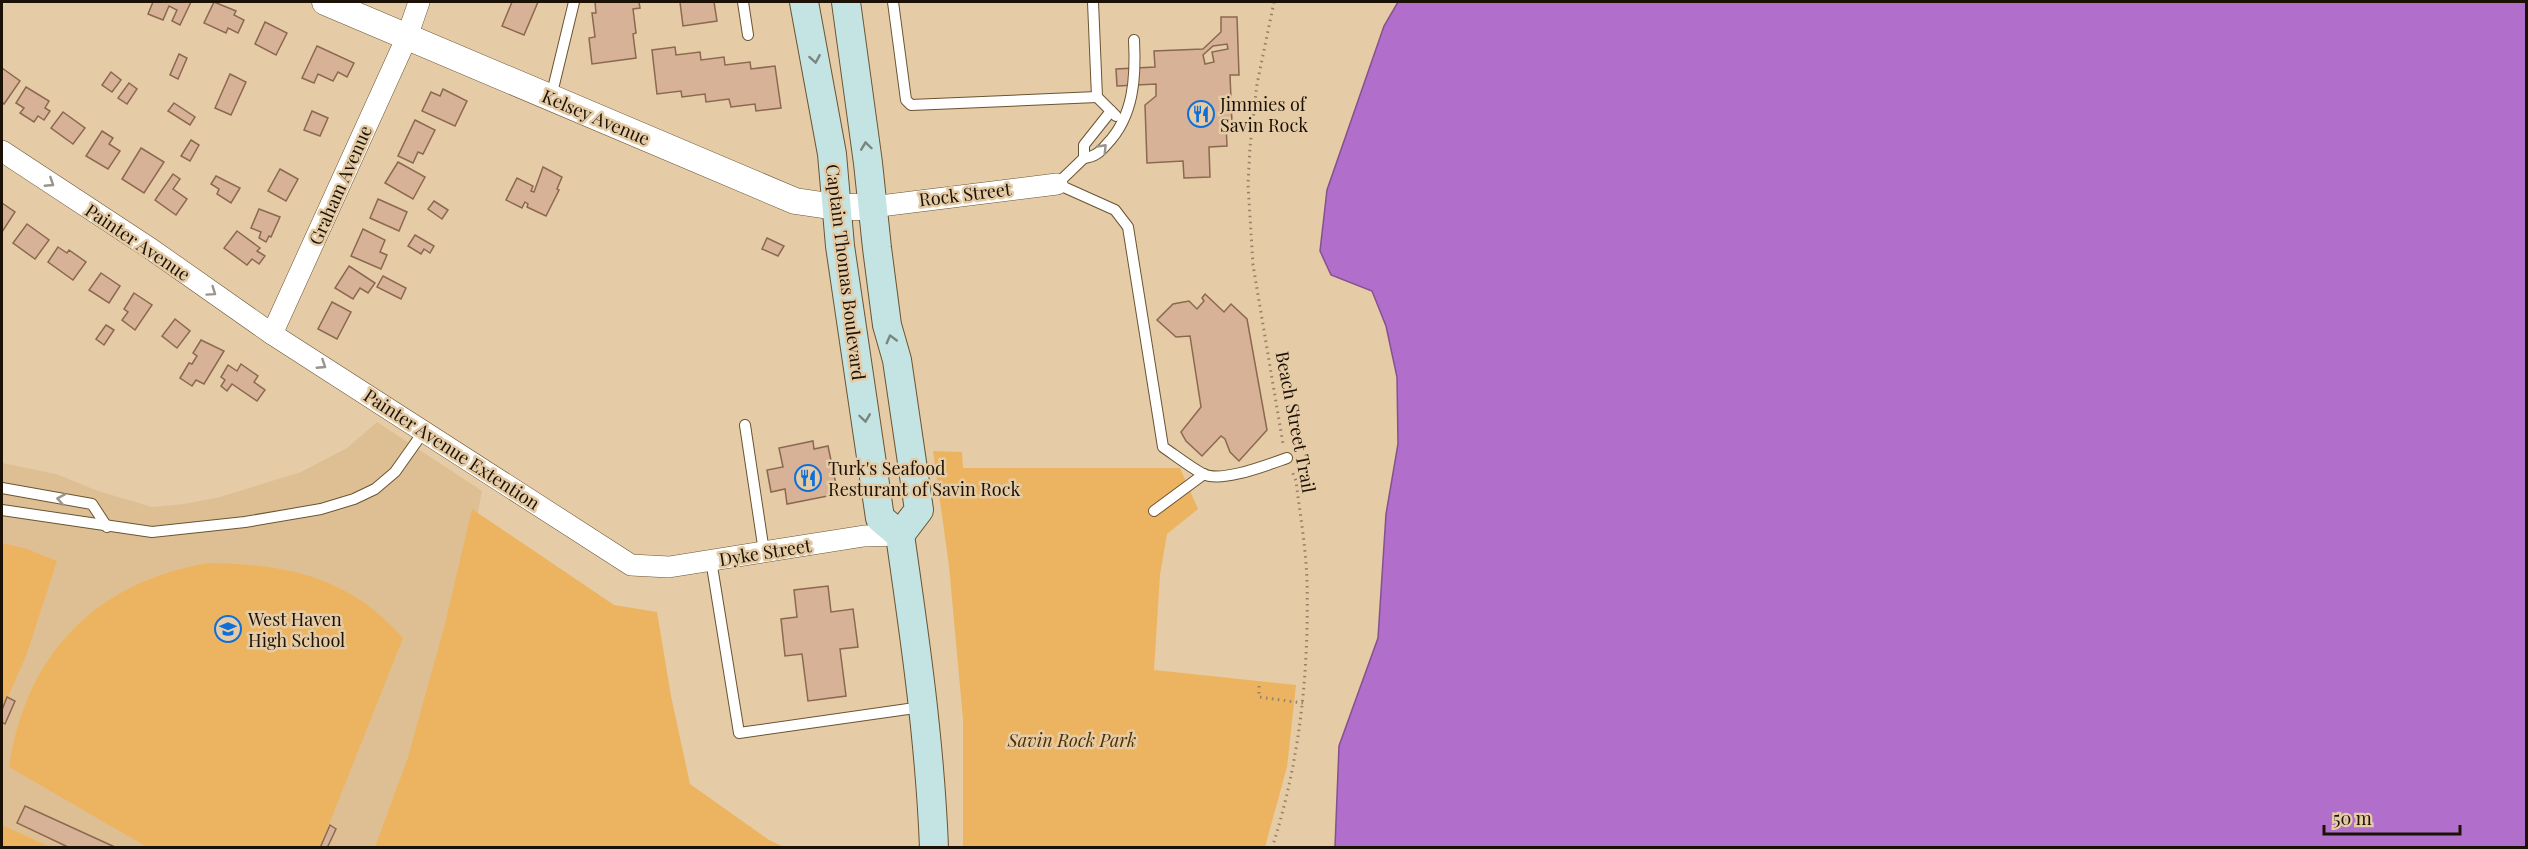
<svg xmlns="http://www.w3.org/2000/svg" width="2528" height="849" viewBox="0 0 2528 849" font-family="'Playfair Display',serif">
  <style>
    .built { fill: #debf93 }
    .green { fill: #ecb460 }
    .water { fill: #b16ecb; stroke: #845290; stroke-width: 1.5 }
    .building { fill: #d8b297; stroke: #8b6850; stroke-width: 1.5; fill-rule: evenodd }
    .lines { fill: none; stroke-linecap: round; stroke-linejoin: round }
    .service-casing { stroke: #6a5432; stroke-width: 12 }
    .minor-casing { stroke: #6a5432; stroke-width: 22 }
    .tertiary-casing { stroke: #6a5432; stroke-width: 27 }
    .secondary-casing { stroke: #6a5432; stroke-width: 30 }
    .path { stroke: #958166; stroke-width: 3; stroke-dasharray: 1.5 4.5; stroke-linecap: butt }
    .service { stroke: #fff; stroke-width: 10 }
    .minor { stroke: #fff; stroke-width: 21 }
    .tertiary { stroke: #fff; stroke-width: 26 }
    .secondary { stroke: #c4e4e4; stroke-width: 28 }
    .oneway { stroke: #788680 }
    .oneway2 { stroke: #98948e }
    .labels { text-anchor: middle; dominant-baseline: central; stroke-width: 5; stroke-linejoin: round; paint-order: stroke }
    .poi-label { font-size: 18px; fill: #1b1205; stroke: #e5cba6; text-anchor: start }
    .street-label { font-size: 18px; fill: #1b1205; stroke: #e5cba6 }
    .park-label { font-size: 18px; font-style: italic; fill: #4c3000; stroke: #e5cba6 }
  </style>
  <rect width="100%" height="100%" fill="#e5cba6"/>
  <polygon class="built" points="377,422 482,491 459,611 377,847 2,847 2,463 56,474 98,491 152,507 184,504 220,497 301,472 347,448"/>
  <g class="green">
    <polygon points="933,451 962,452 963,468 1180,468 1198,509 1167,534 1160,575 1154,670 1296,685 1287,767 1265,847 963,847 963,719 949,566"/>
    <polygon points="472,509 614,605 657,612 671,696 690,784 769,840 784,847 375,847 408,757 445,624"/>
    <polygon points="2,543 27,549 57,561 26,656 2,710"/>
    <path d="M209,563C288,564 349,577 403,638L320,847H147L9,767C25,654 97,581 209,563Z"/>
    <polygon points="2,825 50,847 7,848 2,845"/>
  </g>
  <polygon class="water" points="1398,2 2526,2 2526,847 1335,847 1339,746 1378,638 1386,514 1398,444 1397,377 1386,326 1372,291 1331,275 1320,251 1327,190 1384,26"/>
  <g class="building">
    <polygon points="153,2 191,2 180,25 172,21 177,10 169,6 163,20 148,14"/>
    <polygon points="214,2 236,11 234,15 244,20 238,33 228,28 226,33 204,23"/>
    <polygon points="512,2 538,2 524,35 502,26"/>
    <polygon points="595,2 639,2 640,8 633,9 636,33 633,34 636,58 592,64 589,38 595,37 592,13 596,13"/>
    <polygon points="680,2 714,2 717,21 683,26"/>
    <path d="M1221,17H1237L1239,75H1230L1232,123L1226,124L1227,146L1209,147L1210,177L1184,178L1183,161L1147,163L1145,105L1156,96V84L1117,86L1116,69L1155,67L1154,51L1203,49L1221,32ZM1227,44L1228,49L1212,52L1214,62L1205,64L1203,55L1213,46Z"/>
    <polygon points="265,22 287,33 276,55 255,44"/>
    <polygon points="317,46 354,63 347,77 338,72 333,81 318,74 314,83 302,78"/>
    <polygon points="675,47 676,55 700,52 701,60 724,57 725,65 750,62 751,69 775,66 781,108 756,111 755,104 731,107 729,99 706,102 705,94 682,97 681,91 657,94 652,50"/>
    <polygon points="179,54 187,58 178,79 170,75"/>
    <polygon points="2,68 20,81 4,104 2,102"/>
    <polygon points="111,72 121,80 112,92 102,85"/>
    <polygon points="230,74 246,82 231,115 215,108"/>
    <polygon points="129,83 137,89 127,104 118,98"/>
    <polygon points="26,87 49,101 45,108 50,111 44,120 38,116 34,122 20,113 24,108 16,103"/>
    <polygon points="443,89 467,101 455,126 422,111 431,92 440,96"/>
    <polygon points="174,103 195,117 190,125 168,111"/>
    <polygon points="312,111 328,118 320,136 304,130"/>
    <polygon points="63,112 85,128 73,144 51,128"/>
    <polygon points="415,120 435,130 423,154 418,152 413,163 398,156"/>
    <polygon points="102,131 113,138 109,144 120,151 108,169 86,156"/>
    <polygon points="191,140 199,145 190,161 181,156"/>
    <polygon points="141,148 164,162 144,193 122,179"/>
    <polygon points="398,162 425,177 413,199 385,183"/>
    <polygon points="543,167 562,177 557,189 559,190 546,216 527,207 528,204 525,202 522,208 506,200 517,178 533,186 531,191 534,192"/>
    <polygon points="280,169 298,179 286,201 268,191"/>
    <polygon points="173,174 180,179 173,189 187,199 176,215 155,200"/>
    <polygon points="216,176 240,188 231,203 217,194 219,189 211,184"/>
    <polygon points="378,199 407,212 399,231 370,218"/>
    <polygon points="434,201 448,210 442,219 428,209"/>
    <polygon points="2,203 15,212 2,232"/>
    <polygon points="259,209 280,217 271,237 269,236 266,242 259,238 261,232 251,228"/>
    <polygon points="27,224 49,240 35,259 13,243"/>
    <polygon points="363,229 385,240 380,252 387,255 381,269 351,256"/>
    <polygon points="237,231 260,248 257,251 265,256 259,264 252,259 247,265 224,248"/>
    <polygon points="415,235 434,246 430,253 424,249 421,254 408,246"/>
    <polygon points="767,238 784,246 778,256 762,249"/>
    <polygon points="58,247 67,253 69,250 86,262 73,280 48,262"/>
    <polygon points="349,266 375,283 368,293 360,288 353,299 335,288"/>
    <polygon points="101,273 120,286 109,303 89,290"/>
    <polygon points="383,276 406,288 401,299 377,287"/>
    <polygon points="134,293 152,305 135,330 122,320 128,312 124,309"/>
    <polygon points="1205,294 1224,312 1231,304 1247,319 1267,430 1239,461 1230,452 1225,439 1221,436 1202,456 1186,441 1181,432 1201,407 1190,336 1176,337 1157,320 1173,304 1189,301 1197,309 1204,301 1202,298"/>
    <polygon points="332,302 351,312 337,339 318,329"/>
    <polygon points="175,319 190,331 177,348 162,336"/>
    <polygon points="106,325 114,330 104,345 96,339"/>
    <polygon points="201,340 224,351 204,384 196,380 192,386 180,378 189,363 192,364 197,356 193,353"/>
    <polygon points="241,364 258,376 254,382 265,390 257,401 232,384 227,391 221,386 225,380 221,377 228,365 237,371"/>
    <polygon points="813,441 814,449 828,446 838,494 787,504 785,489 771,492 767,470 783,467 779,448"/>
    <polygon points="828,586 831,612 853,609 858,647 840,649 846,696 808,701 802,654 785,656 781,619 797,617 794,590"/>
    <polygon points="7,697 15,701 5,724 2,722 2,710"/>
    <polygon points="25,806 117,848 70,848 17,823"/>
    <polygon points="330,825 336,829 327,848 320,848"/>
  </g>
  <g class="lines">
    <defs>
      <g id="service">
        <polyline points="743,2 748,35"/>
        <polyline points="893,2 906,100 911,105 1097,97"/>
        <polyline points="1093,2 1097,97 1116,116"/>
        <polyline points="551,97 574,2"/>
        <path d="M1111,111L1084,145V158C1095,157 1100,152 1107,144C1134,116 1136,77 1134,40"/>
        <path d="M1084,158L1057,184L1115,210L1128,227L1163,447C1176,456 1190,467 1203,474C1222,483 1267,465 1287,458"/>
        <polyline points="745,425 764,552"/>
        <polyline points="2,488 92,504 107,527"/>
        <polyline points="2,510 152,532 245,522 321,509 354,499 375,489 395,472 424,431"/>
        <polyline points="1154,511 1204,474"/>
        <polyline points="711,560 739,733 922,707"/>
      </g>
      <g id="minor">
        <polyline points="2,151 151,249 272,334 631,565 669,567 864,536 900,535"/>
        <polyline points="872,207 1057,184"/>
        <polyline points="272,334 407,37 419,2"/>
      </g>
      <polyline id="tertiary" points="325,2 795,201 836,207 872,207"/>
      <g id="secondary">
        <path d="M804,2L832,154L840,246L880,518L900,535C915,639 930,743 934,848"/>
        <polyline points="846,2 868,163 877,248 887,325 897,360 919,510 900,535"/>
      </g>
    </defs>
    <use href="#service" class="service-casing"/>
    <use href="#minor" class="minor-casing"/>
    <use href="#tertiary" class="tertiary-casing"/>
    <use href="#secondary" class="secondary-casing"/>
    <g class="path">
      <polyline points="1274,2 1257,84 1250,147 1248,184 1253,265 1283,444"/>
      <polyline points="1259,686 1259,697 1303,703"/>
      <path d="M1272,848C1300,761 1309,672 1307,581C1306,548 1300,514 1296,481L1292,471"/>
    </g>
    <use href="#service" class="service"/>
    <use href="#minor" class="minor"/>
    <use href="#tertiary" class="tertiary"/>
    <use href="#secondary" class="secondary"/>
  </g>
  <defs><path id="oneway-chevron" d="M-2-3.5L2.5 0L-2 3.5" fill="none" stroke-width="1.6" stroke-linecap="round" stroke-linejoin="round" transform="scale(1.5)"/></defs>
  <g class="oneway">
    <use href="#oneway-chevron" transform="translate(815 59) rotate(80)"/>
    <use href="#oneway-chevron" transform="translate(866 146) rotate(-98)"/>
    <use href="#oneway-chevron" transform="translate(891 339) rotate(-105)"/>
    <use href="#oneway-chevron" transform="translate(865 418) rotate(82)"/>
  </g>
  <g class="oneway2">
    <use href="#oneway-chevron" transform="translate(1103 148) rotate(-46)"/>
    <use href="#oneway-chevron" transform="translate(50 183) rotate(33)"/>
    <use href="#oneway-chevron" transform="translate(212 292) rotate(35)"/>
    <use href="#oneway-chevron" transform="translate(322 365) rotate(33)"/>
    <use href="#oneway-chevron" transform="translate(61 499) rotate(-170)"/>
  </g>
  <defs>
    <symbol id="restaurant-ring" viewBox="-11 -11 22 22"><circle r="9.5" fill="#e5cba6" stroke="#106ed7" stroke-width="1.5"/><path d="M-5-6h1v4h1v-4h1v4h1v-4h1v5L-1.5 .5V6h-2V.5L-5-1ZM5-6V6H3V1.5H1.5Q1.5-4 5-6Z" fill="#106ed7"/></symbol>
    <symbol id="school-ring" viewBox="-11 -11 22 22"><circle r="9.5" fill="#e5cba6" stroke="#106ed7" stroke-width="1.5"/><path d="M0-5L7-2L0 1L-7-2ZM-4 1L0 2.5L4 1V4Q0 6-4 4Z" fill="#106ed7"/></symbol>
  </defs>
  <g fill-rule="evenodd">
    <use href="#restaurant-ring" x="1186" y="99" width="30" height="30"/>
    <use href="#restaurant-ring" x="793" y="463" width="30" height="30"/>
    <use href="#school-ring" x="213" y="614" width="30" height="30"/>
  </g>
  <g class="labels">
    <g class="poi-label">
      <text x="1220" y="104">Jimmies of<tspan x="1220" dy="21">Savin Rock</tspan></text>
      <text x="828" y="468">Turk's Seafood<tspan x="828" dy="21">Resturant of Savin Rock</tspan></text>
      <text x="248" y="619">West Haven<tspan x="248" dy="21">High School</tspan></text>
    </g>
    <g class="street-label">
      <text transform="translate(596 117) rotate(23)">Kelsey Avenue</text>
      <text transform="translate(340 185) rotate(-66)">Graham Avenue</text>
      <text transform="translate(965 194) rotate(-7)">Rock Street</text>
      <text transform="translate(138 242) rotate(34)">Painter Avenue</text>
      <text transform="translate(846 272) rotate(83)">Captain Thomas Boulevard</text>
      <text transform="translate(1296 422) rotate(79)">Beach Street Trail</text>
      <text transform="translate(452 449) rotate(33)">Painter Avenue Extention</text>
      <text transform="translate(765 552) rotate(-9)">Dyke Street</text>
    </g>
    <g class="park-label">
      <text x="1072" y="740">Savin Rock Park</text>
    </g>
  </g>
  <rect width="2528" height="849" fill="none" stroke="#1b1205" stroke-width="6"/>
  <path d="M2324 825v9h136v-9" fill="none" stroke="#1b1205" stroke-width="3"/>
  <text x="2333" y="825" font-size="18" fill="#1b1205" stroke="#e5cba6" stroke-width="4.5" paint-order="stroke">50 m</text>
</svg>
